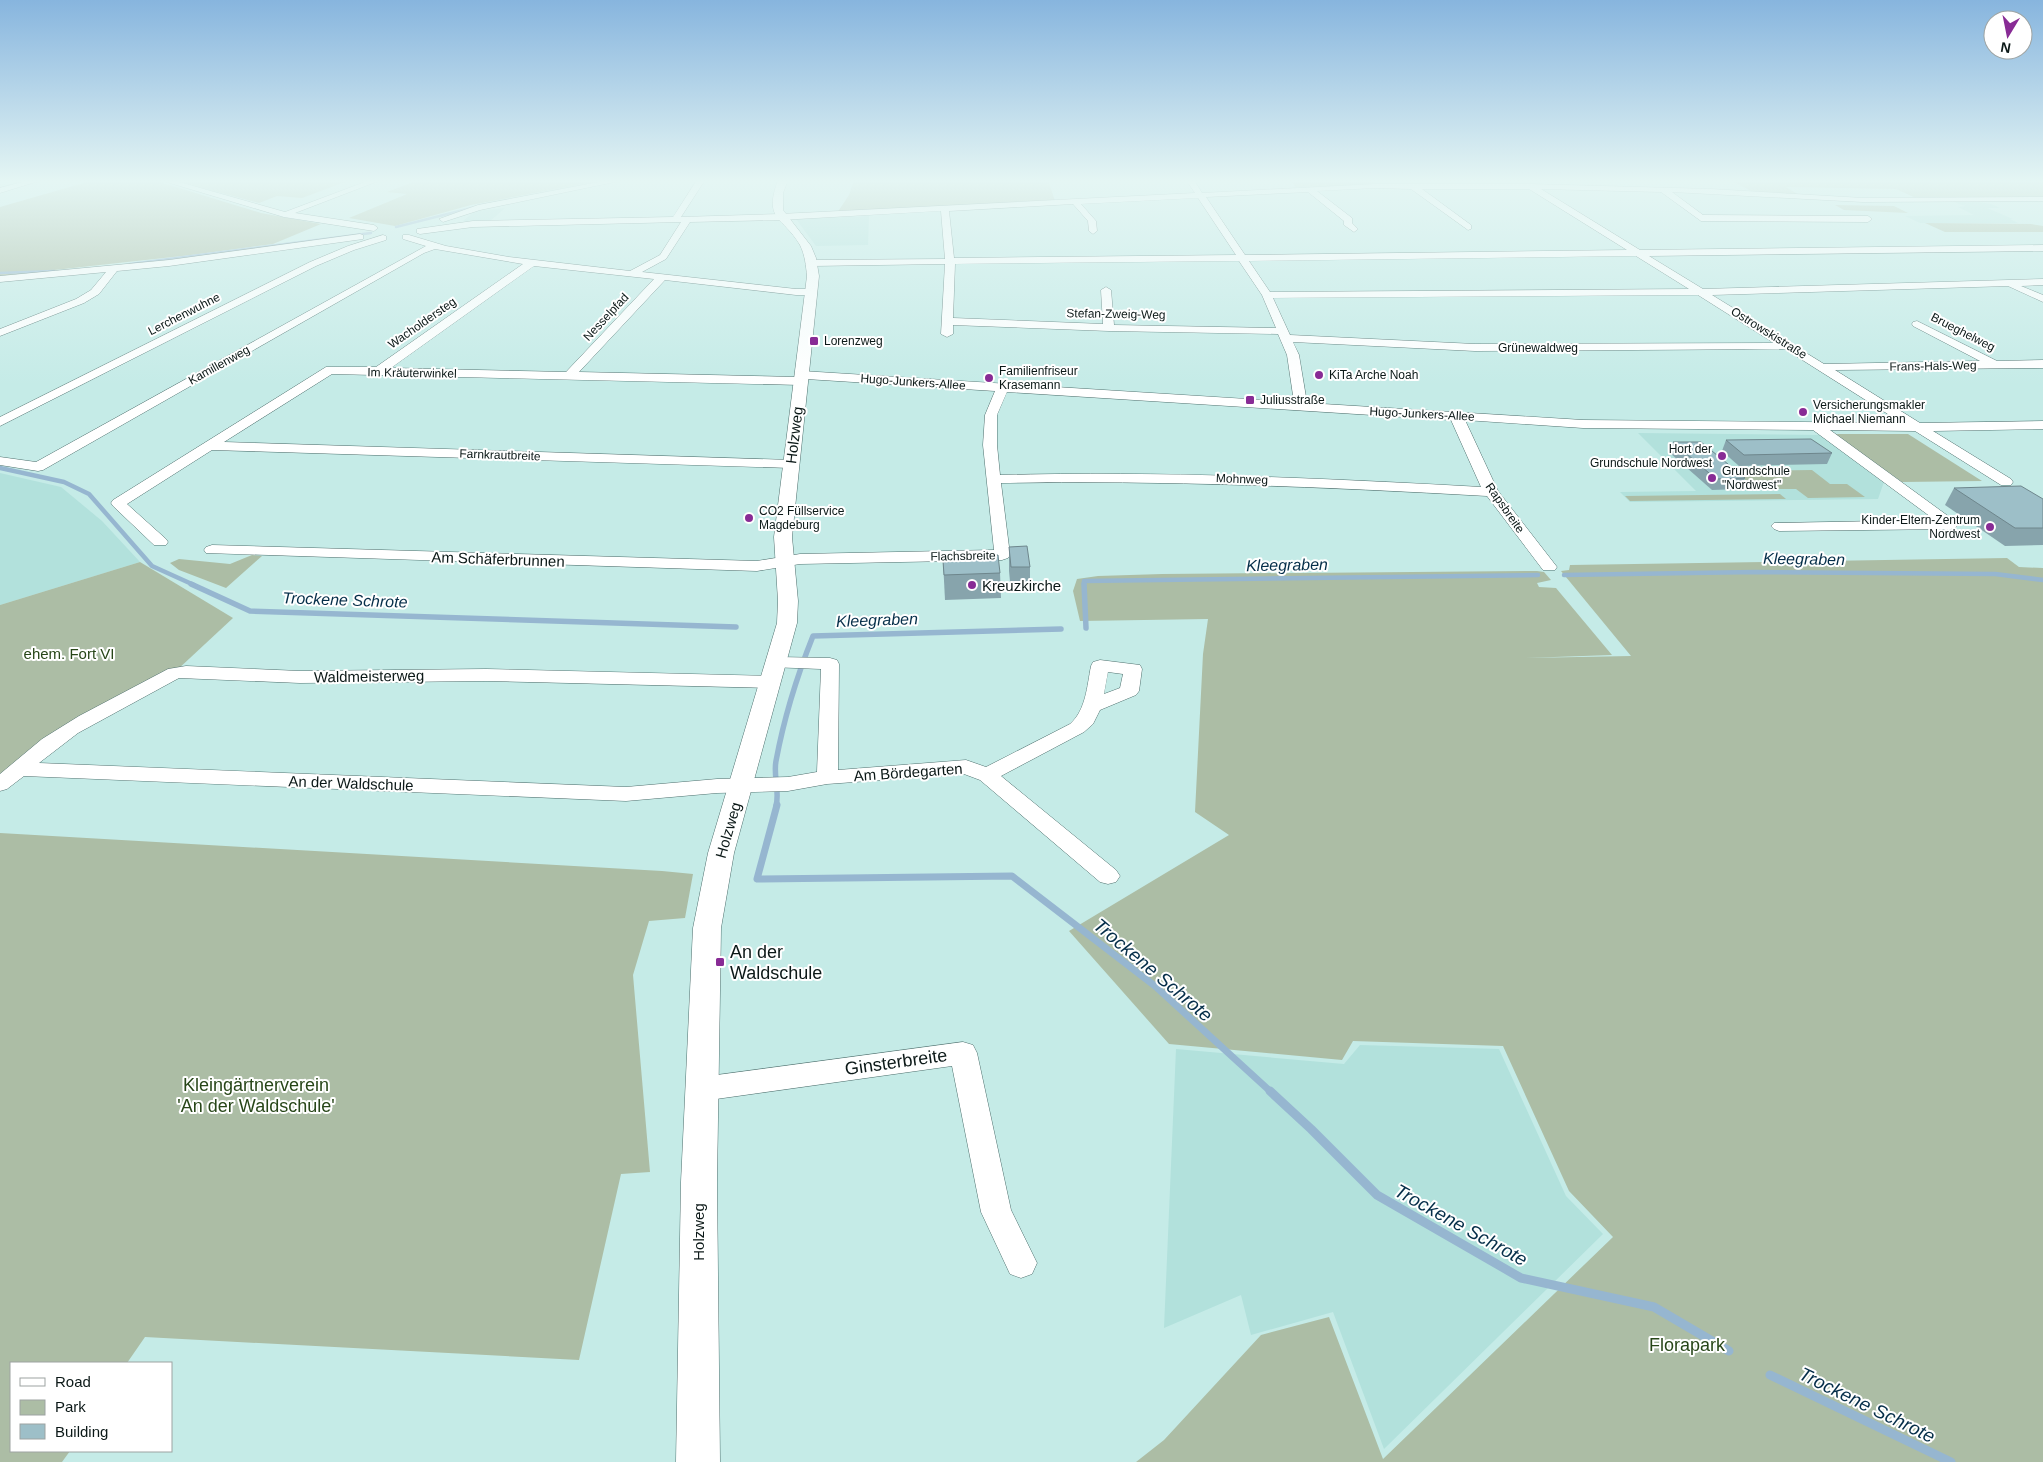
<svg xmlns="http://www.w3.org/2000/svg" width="2043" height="1462" viewBox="0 0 2043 1462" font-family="Arial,sans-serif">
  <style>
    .built { fill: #b2e1dc }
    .green { fill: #acbda5 }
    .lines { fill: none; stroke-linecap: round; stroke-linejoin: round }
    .stream-far4 { stroke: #96b6d0; stroke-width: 2.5 }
    .stream-far3 { stroke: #96b6d0; stroke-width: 4.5 }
    .stream-far2 { stroke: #96b6d0; stroke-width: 5.5 }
    .stream-far1 { stroke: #96b6d0; stroke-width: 7 }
    .stream { stroke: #96b6d0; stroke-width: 9 }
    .minor-casing { stroke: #4f706e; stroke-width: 1 }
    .tertiary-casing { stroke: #4f706e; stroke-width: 1 }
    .minor { fill: #fff; fill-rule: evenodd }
    .tertiary { fill: #fff; fill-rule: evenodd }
    .wall { fill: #87a4ac }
    .building { fill: #9dbfc8; stroke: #6e868c }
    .poi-dot { fill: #882b95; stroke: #fff; stroke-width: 2 }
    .labels { text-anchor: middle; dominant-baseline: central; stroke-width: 4; stroke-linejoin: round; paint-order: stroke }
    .far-street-label { font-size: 12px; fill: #0b1817; stroke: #fff }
    .far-poi-label { font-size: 12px; fill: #0b1817; stroke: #fff; text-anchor: start }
    .street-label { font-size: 15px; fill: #0b1817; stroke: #fff }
    .poi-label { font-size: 15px; fill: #0b1817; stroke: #fff; text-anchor: start }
    .park-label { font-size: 15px; fill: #274618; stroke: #fff }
    .water-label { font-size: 16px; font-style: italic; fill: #052e49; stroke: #fff }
    .near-poi-label { font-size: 18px; fill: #0b1817; stroke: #fff; text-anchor: start }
    .near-street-label { font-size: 18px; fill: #0b1817; stroke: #fff }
    .near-park-label { font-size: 18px; fill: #274618; stroke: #fff }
    .near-water-label { font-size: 19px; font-style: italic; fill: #052e49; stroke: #fff }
  </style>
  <rect width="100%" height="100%" fill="#c5ebe7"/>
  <g class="built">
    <polygon points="1954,202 1979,202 1991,204 2000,208 1987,208 2013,219 2010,219 2018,223 1920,223 1905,216 1974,215 1958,207 1965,206"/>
    <polygon points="505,208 489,222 463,221 475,211"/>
    <polygon points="869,216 868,245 816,246 796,219"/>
    <polygon points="1638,433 1823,435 1885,479 1878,499 1630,502 1620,492 1696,491"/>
    <polygon points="0,473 61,487 102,521 140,562 0,605"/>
    <polygon points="1360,1045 1499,1049 1566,1196 1603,1234 1384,1449 1333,1312 1251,1335 1241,1295 1164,1328 1176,1049 1344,1064"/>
  </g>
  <g class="green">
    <polygon points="94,180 153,180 261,213 321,224 273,244 191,255 0,276 0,207"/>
    <polygon points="172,180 350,180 302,198 277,196 259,203"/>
    <polygon points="419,180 604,180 471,205 395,226 349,218 407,194 387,192"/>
    <polygon points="854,180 1048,180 1055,201 837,213 849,195"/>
    <polygon points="1289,180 1371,180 1377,185 1296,187"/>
    <polygon points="1730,180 2043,180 2043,197 1918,199 1896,189 1786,187 1799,195 1753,192"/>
    <polygon points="1835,205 1894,206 1908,213 1844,210"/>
    <polygon points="1925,223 2031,224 2043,226 2043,232 1945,232"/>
    <polygon points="1833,434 1908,434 1982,481 1902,482"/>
    <polygon points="1812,470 1830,484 1847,484 1865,497 1808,498 1796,489 1757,489 1734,471"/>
    <polygon points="1780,494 1786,499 1630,501 1625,496"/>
    <polygon points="252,555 262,556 226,588 179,570 170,563 179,559 230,564"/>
    <polygon points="2007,558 2019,567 2043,568 2043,1462 1136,1462 1164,1440 1261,1335 1329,1317 1383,1459 1613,1237 1569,1191 1503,1046 1353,1041 1342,1060 1169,1044 1069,931 1229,835 1195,812 1203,654 1208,619 1080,621 1073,591 1077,579 1098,576 1162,574 1537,571 1544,572 1551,580 1537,583 1539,587 1556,588 1612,655 1525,658 1631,656 1561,571 1569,570 1570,565"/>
    <polygon points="140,562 233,618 176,671 0,775 0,605"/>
    <polygon points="0,833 662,871 693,874 685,918 649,921 633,975 650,1172 621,1174 579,1360 145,1337 127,1363 11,1363 11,1451 70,1451 62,1462 0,1462"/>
  </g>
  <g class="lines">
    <g class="stream-far4">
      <polyline points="396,227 483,205"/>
      <polyline points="130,264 371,233"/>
      <polyline points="0,273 54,271"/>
    </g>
    <g class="stream-far3">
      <polyline points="0,468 64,482 89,494 152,566 194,585"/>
      <polyline points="1564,575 1755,572 1995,574 2043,580"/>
      <polyline points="1084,585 1084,581 1538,575"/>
    </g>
    <g class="stream-far2">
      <polyline points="191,584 250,611 736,627"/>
      <polyline points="1084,584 1086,628"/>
      <path d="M776,806C780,791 773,776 776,761C784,718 797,676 813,636L1061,629"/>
    </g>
    <polyline class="stream-far1" points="777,805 757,879 1012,876 1155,986 1271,1092"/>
    <g class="stream">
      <polyline points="1270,1091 1311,1129 1377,1195 1521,1278 1654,1307 1729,1351"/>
      <polyline points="1770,1375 1951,1462"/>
    </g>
    <defs>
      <g id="minor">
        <polygon points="30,180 42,180 0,193 0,188"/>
        <polygon points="160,180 172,180 285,212 370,180 381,180 295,213 374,225 378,228 374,231 284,217"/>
        <polygon points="609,180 624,180 480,210 443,222 439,219 478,205"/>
        <path d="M697,180H705L681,217L780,214L1195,193L1186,180H1194L1202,193L1375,184H1530L1711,189L1863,198L2043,197V201L1863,202L1672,192L1703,215L1868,216L1872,219L1868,222L1701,221L1661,192L1541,189L1640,250L2043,245V251L1649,256L1703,289L2043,279V285L2021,286L2043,295V302L2008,286L1712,295L1824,364L1980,361L1913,326L1912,324L1913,322L1917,321L1997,361L2043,360V368L1835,370L1920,423L2043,421V429L1933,431L2011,479L2013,482L2011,485H2001L1915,431L1830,430L1959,524L1956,527L1951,529L1779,531L1774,529L1771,526L1774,523L1935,520L1813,430L1583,428L1465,420L1498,491L1557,567L1555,570H1543L1487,496C1325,487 1163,480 1001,483L1010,555L1008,558L1002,560L800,564L757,571L206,553L204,550L206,547L212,545L757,561L800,554L994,550L983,445L985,415L995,391L806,379L807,381L805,384L801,385L332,374L224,442L791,460L798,464L791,468L212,450L127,504L166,539L168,542L166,545H154L113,506L111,503L113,500L326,367H376L523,264L435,249L424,253L43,470L38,471L0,465V457L36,462L426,246L403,239V235H409L446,246L509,257L630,271L660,255L681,222L473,227L420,234L417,233V229L473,221L673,217ZM1375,188L1411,189L1468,230L1471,229V225L1422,189H1529L1627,250L1245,255L1206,197L1308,192L1344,221V225L1354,232L1358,229L1352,223V218L1317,191ZM1198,198L1236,255L954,258L949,211L1073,204L1088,221L1089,231L1093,234L1097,231L1096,221L1081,204ZM941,211L945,259L812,260L807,263L812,266L945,264L941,334L947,337L953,334V325L1109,331L1278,334L1287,355L1294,402L802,371L798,372L796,375L798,377L579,372L665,280L796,295H811L816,292L811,289H796L642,272L666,259L690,222L780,220ZM1636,256L1689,289L1270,292L1249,261ZM1239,261L1262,295L1276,328L1114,325L1111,290L1106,287L1101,290L1103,324L953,318L955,264ZM534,266L654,279L566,372L391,368ZM1698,295L1774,343L1475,344L1290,335L1273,298ZM1293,342L1475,351L1785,349L1902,423L1583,420L1307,403L1299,355ZM1007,392L1451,420L1481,487C1321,478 1161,471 1000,475L997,445V415Z"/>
        <polygon points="360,234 363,235 363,239 169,266 117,271 99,294 84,303 0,336 0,329 76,299 91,290 106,272 0,282 0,276 169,260"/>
        <polygon points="383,235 386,236 386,240 354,250 316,266 0,426 0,417 310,262 348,246"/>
        <path d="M777,657L830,658L837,660L839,664L838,770L966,760L986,767L1070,724C1086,710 1087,686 1091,666L1093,662L1100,660L1140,665L1142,669L1139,691L1136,695L1100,710L1093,724L1084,732L1001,776L1116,870L1120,876L1116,882L1108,884L1100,882L980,780L964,774L827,784L788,791L717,793L626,801L24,776L7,789L0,791V774L42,739L79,716L168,669L186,666L300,671L486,669L771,676L778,678L780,682L778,686L771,688L486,681L300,683L179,678L78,733L39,763L626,787L717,779L788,777L817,772L821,669L770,667L768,663L770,659ZM1108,672L1123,674L1120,688L1104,694Z"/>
        <polygon points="963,1042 973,1045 977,1053 1011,1210 1037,1263 1032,1274 1021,1278 1010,1274 981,1212 952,1066 702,1101 692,1097 688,1089 692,1081 702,1077"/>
      </g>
      <path id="tertiary" d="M778,180H788L783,193V210L811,246L816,258L819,276L792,537L798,601L797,623L734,853L721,928L717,1182L720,1462H676L681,1182L693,928L708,853L777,623L778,601L774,537L807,276C806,266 805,255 800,245C783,216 763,221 778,180Z"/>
    </defs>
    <use href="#minor" class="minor-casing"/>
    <use href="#tertiary" class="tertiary-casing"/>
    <use href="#minor" class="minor"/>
    <use href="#tertiary" class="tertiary"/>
  </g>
  <g class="wall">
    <polygon points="1726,440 1832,453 1827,464 1739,466 1722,451"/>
    <polygon points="1673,442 1745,478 1741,489 1712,490 1670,453"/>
    <polygon points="1954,488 2043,499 2043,545 2005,546 1945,505"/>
    <polygon points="1009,547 1030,567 1030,591 1011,592 1009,571"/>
    <polygon points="981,559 1000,573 1001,598 945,600 943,561"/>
  </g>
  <g class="building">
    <polygon points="1811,439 1832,453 1744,455 1726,440"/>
    <polygon points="1673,442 1701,442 1745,478 1716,479"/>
    <polygon points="2021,486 2043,499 2043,528 2015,528 1954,488"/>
    <polygon points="1027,546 1030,567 1011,567 1009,547"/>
    <polygon points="998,555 1000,573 944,575 943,561 982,559 981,556"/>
  </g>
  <linearGradient id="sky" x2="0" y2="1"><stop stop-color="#87b5de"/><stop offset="0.47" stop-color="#e5f6f4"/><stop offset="1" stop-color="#e5f6f4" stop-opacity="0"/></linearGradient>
  <rect width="2043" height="385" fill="url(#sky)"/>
  <g class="poi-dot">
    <rect x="809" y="336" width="10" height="10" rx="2.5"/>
    <circle cx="1319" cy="375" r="5"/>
    <circle cx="989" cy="378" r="5"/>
    <rect x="1245" y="395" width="10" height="10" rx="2.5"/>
    <circle cx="1803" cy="412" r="5"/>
    <circle cx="1722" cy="456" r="5"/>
    <circle cx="1712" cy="478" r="5"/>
    <circle cx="749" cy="518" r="5"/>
    <circle cx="1990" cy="527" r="5"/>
    <circle cx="972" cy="585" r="5"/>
    <rect x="715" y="957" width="10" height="10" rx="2.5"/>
  </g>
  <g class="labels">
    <g class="far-street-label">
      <text transform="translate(184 314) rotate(-27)">Lerchenwuhne</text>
      <text transform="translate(1116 314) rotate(1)">Stefan-Zweig-Weg</text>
      <text transform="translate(606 317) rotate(-47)">Nesselpfad</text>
      <text transform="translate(422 323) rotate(-35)">Wacholdersteg</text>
      <text transform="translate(1963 332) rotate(27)">Brueghelweg</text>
      <text transform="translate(1769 333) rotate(32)">Ostrowskistraße</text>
      <text x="1538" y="348">Grünewaldweg</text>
      <text transform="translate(219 365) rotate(-29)">Kamillenweg</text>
      <text transform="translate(1933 366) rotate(-1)">Frans-Hals-Weg</text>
      <text transform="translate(412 373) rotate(1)">Im Kräuterwinkel</text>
      <text transform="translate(913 382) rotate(4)">Hugo-Junkers-Allee</text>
      <text transform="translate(1422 414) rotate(3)">Hugo-Junkers-Allee</text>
      <text transform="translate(500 455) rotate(2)">Farnkrautbreite</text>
      <text transform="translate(1242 479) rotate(2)">Mohnweg</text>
      <text transform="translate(1505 508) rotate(55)">Rapsbreite</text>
      <text transform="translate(963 556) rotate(-1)">Flachsbreite</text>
    </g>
    <g class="far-poi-label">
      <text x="824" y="341">Lorenzweg</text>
      <text x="999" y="371">Familienfriseur<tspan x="999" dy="14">Krasemann</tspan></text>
      <text x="1329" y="375">KiTa Arche Noah</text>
      <text x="1260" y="400">Juliusstraße</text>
      <text x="1813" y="405">Versicherungsmakler<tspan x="1813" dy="14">Michael Niemann</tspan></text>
      <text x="1712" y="449" text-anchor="end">Hort der<tspan x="1712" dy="14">Grundschule Nordwest</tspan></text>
      <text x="1722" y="471">Grundschule<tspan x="1722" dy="14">"Nordwest"</tspan></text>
      <text x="759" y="511">CO2 Füllservice<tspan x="759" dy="14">Magdeburg</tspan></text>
      <text x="1980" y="520" text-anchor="end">Kinder-Eltern-Zentrum<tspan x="1980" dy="14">Nordwest</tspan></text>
    </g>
    <g class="street-label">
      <text transform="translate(794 435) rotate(-83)">Holzweg</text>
      <text transform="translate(498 559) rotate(2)">Am Schäferbrunnen</text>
      <text transform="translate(369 676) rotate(-1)">Waldmeisterweg</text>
      <text transform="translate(908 772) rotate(-4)">Am Bördegarten</text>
      <text transform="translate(351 783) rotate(2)">An der Waldschule</text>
      <text transform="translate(728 830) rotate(-74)">Holzweg</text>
      <text transform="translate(698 1232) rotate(-90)">Holzweg</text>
    </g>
    <g class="poi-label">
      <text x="982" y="585">Kreuzkirche</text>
    </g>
    <g class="park-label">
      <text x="69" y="653">ehem. Fort VI</text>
    </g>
    <g class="water-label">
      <text transform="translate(1804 559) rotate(1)">Kleegraben</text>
      <text transform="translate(1287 565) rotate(-1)">Kleegraben</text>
      <text transform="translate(345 600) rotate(2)">Trockene Schrote</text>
      <text transform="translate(877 620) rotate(-2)">Kleegraben</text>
    </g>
    <g class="near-poi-label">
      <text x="730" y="952">An der<tspan x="730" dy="21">Waldschule</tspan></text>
    </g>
    <g class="near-street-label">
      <text transform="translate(896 1062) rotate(-8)">Ginsterbreite</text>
    </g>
    <g class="near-park-label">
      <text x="256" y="1085">Kleingärtnerverein<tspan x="256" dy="21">'An der Waldschule'</tspan></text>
      <text x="1687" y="1345">Florapark</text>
    </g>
    <g class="near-water-label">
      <text transform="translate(1153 970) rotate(40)">Trockene Schrote</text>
      <text transform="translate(1461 1225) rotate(29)">Trockene Schrote</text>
      <text transform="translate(1867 1405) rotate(26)">Trockene Schrote</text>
    </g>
  </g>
  <rect x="10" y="1362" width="162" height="90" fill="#ffffff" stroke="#9da3a2"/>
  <rect x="20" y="1378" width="25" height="8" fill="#ffffff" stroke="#9da3a2"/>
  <text x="55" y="1387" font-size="15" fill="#0b1817">Road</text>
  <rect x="20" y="1400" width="25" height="15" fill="#acbda5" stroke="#9da3a2"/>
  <text x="55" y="1412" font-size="15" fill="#0b1817">Park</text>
  <rect x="20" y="1424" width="25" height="15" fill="#9dbfc8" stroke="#9da3a2"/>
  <text x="55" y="1437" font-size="15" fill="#0b1817">Building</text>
  <g transform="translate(2008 35) rotate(190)"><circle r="24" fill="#ffffff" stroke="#9da3a2"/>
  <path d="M0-4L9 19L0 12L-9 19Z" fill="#882b95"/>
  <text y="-8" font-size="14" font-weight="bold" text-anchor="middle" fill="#0b1817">N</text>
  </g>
</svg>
